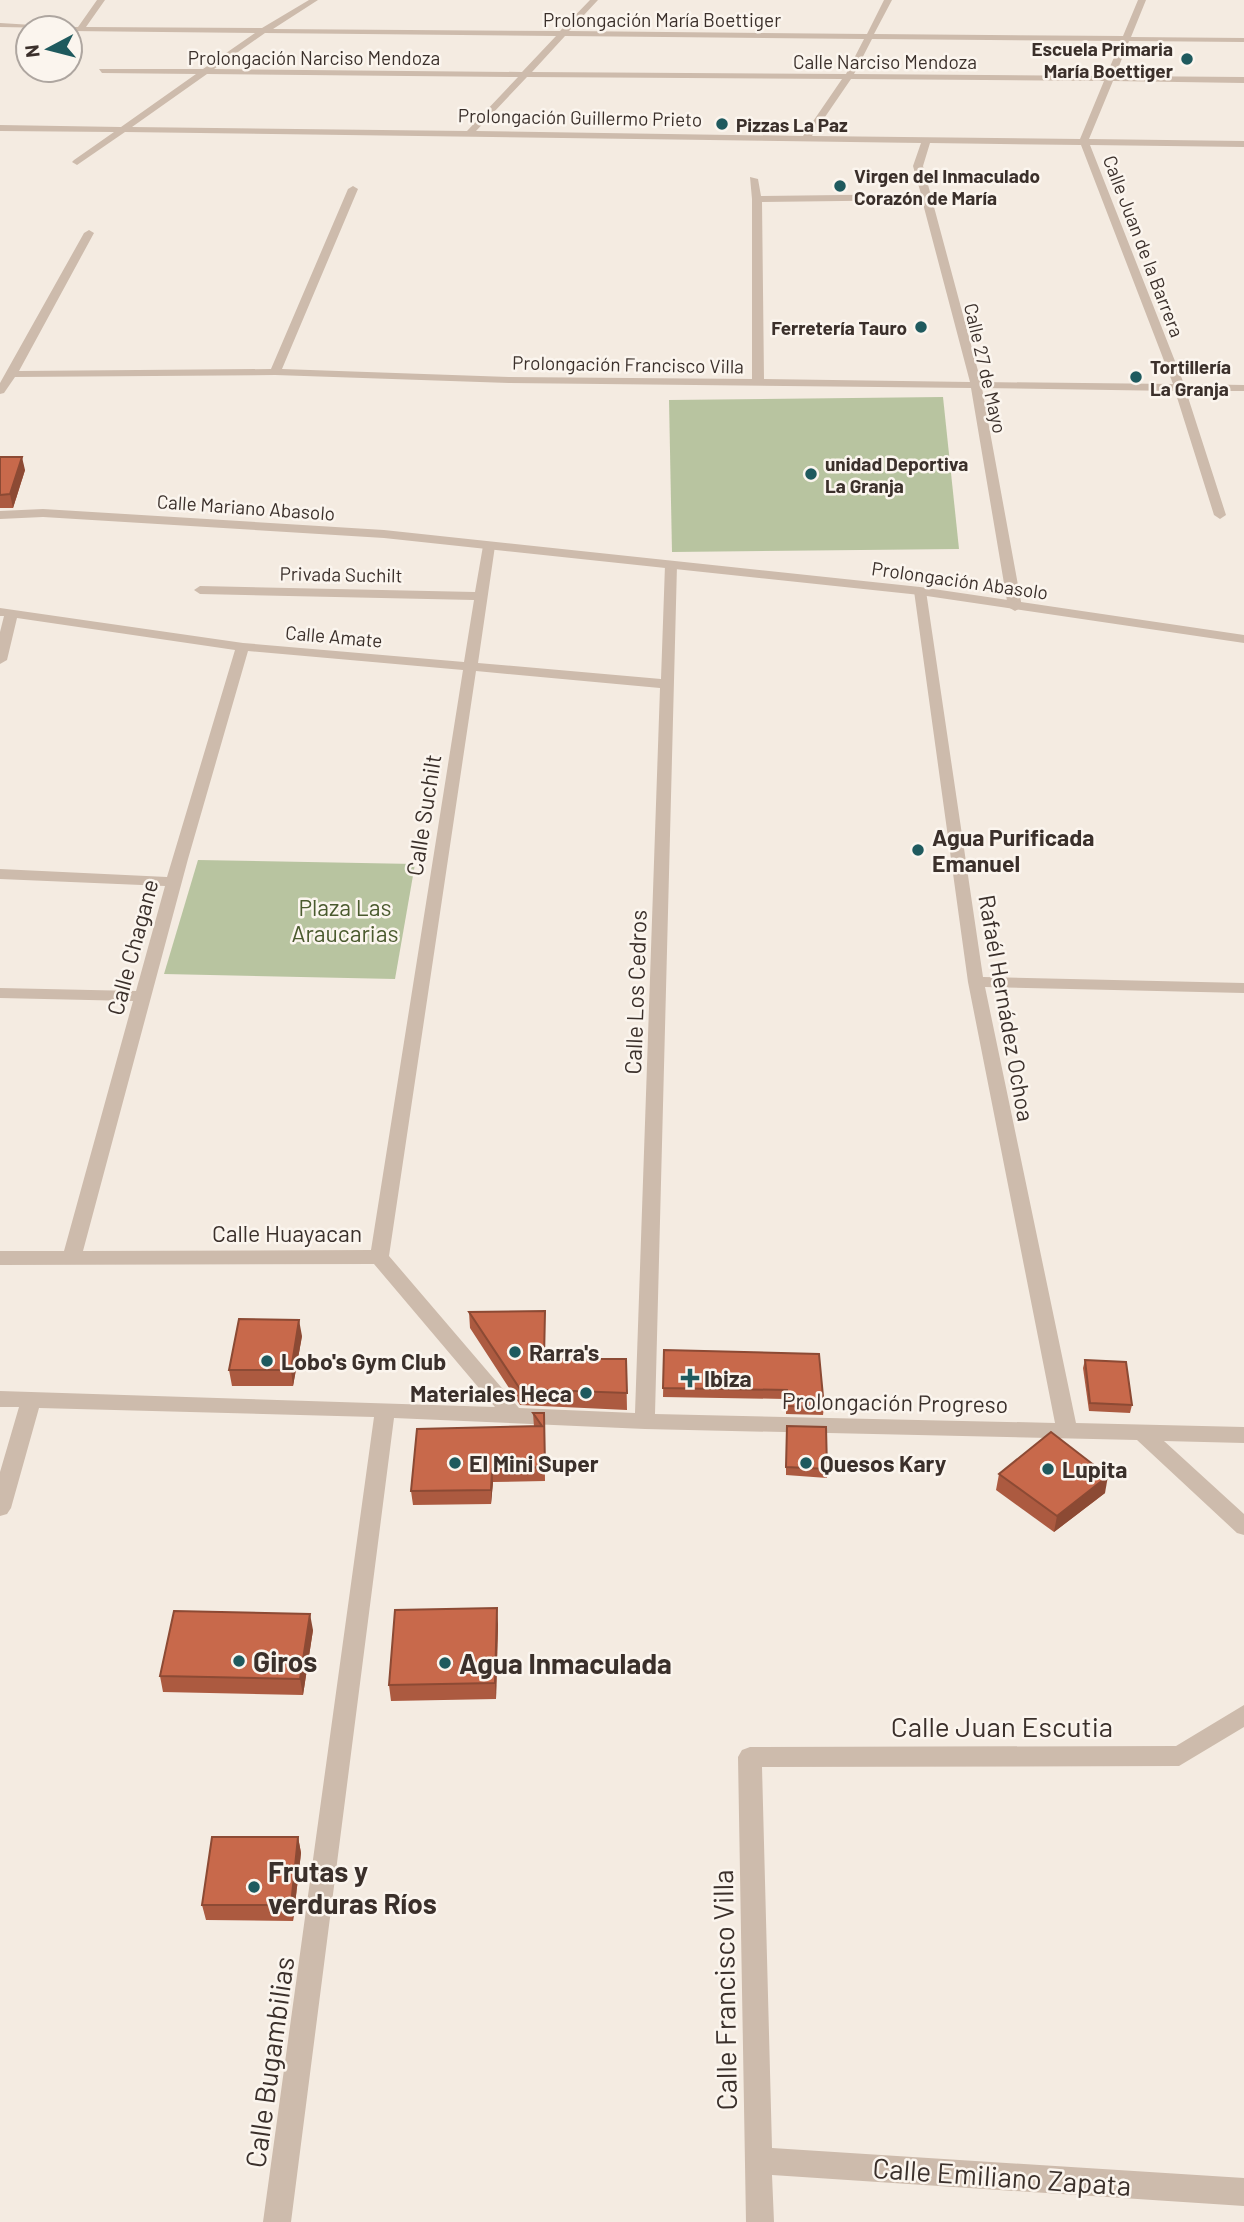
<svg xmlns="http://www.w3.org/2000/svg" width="1244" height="2222" viewBox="0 0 1244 2222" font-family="Barlow,sans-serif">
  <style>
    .green { fill: #b8c4a0 }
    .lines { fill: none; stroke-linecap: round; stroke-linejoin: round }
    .minor { fill: #cdbbac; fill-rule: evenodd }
    .tertiary { fill: #cdbbac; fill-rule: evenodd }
    .wall { fill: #ac5a40 }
    .shaded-wall { fill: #8c4a34 }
    .building { fill: #c8694b; stroke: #8c4a34; stroke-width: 2 }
    .poi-dot { fill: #1f5a5e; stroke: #fbf5ee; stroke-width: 2.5 }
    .labels { text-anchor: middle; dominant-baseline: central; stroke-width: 5; stroke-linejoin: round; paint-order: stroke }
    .far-street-label { font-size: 19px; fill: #3b302b; stroke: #fbf5ee }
    .far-poi-label { font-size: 19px; font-weight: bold; fill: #3b302b; stroke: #fbf5ee; text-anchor: start }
    .street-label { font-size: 23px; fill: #3b302b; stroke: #fbf5ee }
    .poi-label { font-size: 23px; font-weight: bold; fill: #3b302b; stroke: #fbf5ee; text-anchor: start }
    .park-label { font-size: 23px; fill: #4a5a2e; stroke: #fbf5ee }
    .near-poi-label { font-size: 28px; font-weight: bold; fill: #3b302b; stroke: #fbf5ee; text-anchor: start }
    .near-street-label { font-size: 28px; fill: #3b302b; stroke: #fbf5ee }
  </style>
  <rect width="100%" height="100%" fill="#f4ebe1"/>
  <g class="green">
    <polygon points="943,397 959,549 672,552 669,400"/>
    <polygon points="198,860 415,864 395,979 164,974"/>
  </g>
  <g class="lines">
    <g class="minor">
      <path d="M97,0H105L86,27L262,28L309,0H318L273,29L560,31L590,0H598L569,31L867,34L884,0H892L874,34L1123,36L1138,0H1146L1131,37L1244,38V42L1129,41L1115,76L1244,77V83L1113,81L1089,139L1244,141V147L1090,145L1184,384L1244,385V391H1186L1226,515L1220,519L1214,515L1175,391L982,388L1022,607L1015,611L1008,607L971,388L509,383L275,375L15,377L4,393L0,394V383L84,233L89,230L94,233L19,371L271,369L348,189L353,186L358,189L282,369L509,377L752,379V199L750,177L758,179L761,196L921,194L913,166L921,143L125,132L77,165L72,162L74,160L114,132L0,131V125L121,127L196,74L102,73L99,69H203L255,33L70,31L67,27H78ZM265,33L556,36L522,72L214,69ZM565,36L864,39L846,74L532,72ZM872,39L1121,41L1106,76L854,74ZM207,74L518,77L467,131L132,127ZM527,77L842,79L803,136L476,131ZM851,79L1104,81L1080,139L812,136ZM930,143L1081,145L1173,384L981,382L923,166ZM922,200L970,382L764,379L762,202Z"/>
      <polygon points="0,23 49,26 53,28 0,27"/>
      <path d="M489,542L495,546L478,663L661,679L665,565L671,561L677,565L655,1414L1055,1423L968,982L914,591L920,587L926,591L983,977L1244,983V993L985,987L1076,1423L1244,1427V1443L1164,1441L1244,1514V1535L1237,1533L1137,1440L645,1429L394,1418L291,2222H263L374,1417L39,1408L11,1508L7,1514L0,1516V1472L19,1407H0V1391L495,1407L374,1264L0,1265V1251H64L133,1001L0,998V988L136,991L165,886L0,879V869L167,877L235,650L17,618L7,660L0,664V632L4,616H0V608L243,643L464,662L474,600L200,594L194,590L200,586L475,592L483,546ZM248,651L463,670L371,1250L83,1251L188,859ZM476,671L660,688L635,1413L519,1408L389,1256Z"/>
      <polygon points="1244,1705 1244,1727 1179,1766 762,1767 772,2148 1244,2178 1244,2206 772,2175 774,2222 746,2222 738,1757 742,1750 750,1747 1176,1746"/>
    </g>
    <polygon class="tertiary" points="43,509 384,530 920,587 1244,635 1244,643 920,595 384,538 43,517 0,519 0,511"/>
  </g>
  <g class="wall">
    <polygon points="0,457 25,470 13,508 0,508"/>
    <polygon points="545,1311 545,1359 626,1359 627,1410 520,1405 470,1328 469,1312"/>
    <polygon points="302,1336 293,1386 232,1386 229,1370"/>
    <polygon points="664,1350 819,1354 824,1407 823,1415 786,1414 786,1399 663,1397"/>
    <polygon points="1085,1360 1132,1405 1130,1413 1089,1411 1083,1368"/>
    <polygon points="533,1413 544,1413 545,1481 493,1482 491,1504 413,1505 411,1491 534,1427"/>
    <polygon points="786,1435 827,1469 827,1478 786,1475"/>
    <polygon points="999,1474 1105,1493 1054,1532 996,1490"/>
    <polygon points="498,1624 496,1699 391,1701 389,1685"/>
    <polygon points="313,1630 303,1695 163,1692 160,1676"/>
    <polygon points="298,1837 301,1853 293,1921 206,1920 202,1905"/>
  </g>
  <g class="shaded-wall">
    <polygon points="22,457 25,470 13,508 10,494"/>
    <polygon points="299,1320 302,1336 293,1386 291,1370"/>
    <polygon points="492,1469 493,1482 491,1504 491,1490"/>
    <polygon points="1108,1476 1105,1493 1054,1532 1057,1516"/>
    <polygon points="497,1608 498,1624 496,1699 495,1683"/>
    <polygon points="310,1614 313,1630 303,1695 300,1679"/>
    <polygon points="298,1837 301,1853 293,1921 291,1905"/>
  </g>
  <g class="building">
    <polygon points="0,457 22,457 10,494 0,495"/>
    <polygon points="545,1311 544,1359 626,1359 627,1393 520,1389 469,1312"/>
    <polygon points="239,1319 299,1320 291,1370 229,1370"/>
    <polygon points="664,1350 819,1354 824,1407 787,1406 787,1390 663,1388"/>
    <polygon points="1085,1360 1126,1362 1132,1405 1090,1403"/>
    <polygon points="533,1413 544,1413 545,1467 492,1469 491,1490 411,1491 417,1429 542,1426"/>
    <polygon points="787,1426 826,1427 827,1469 786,1467"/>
    <polygon points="1051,1432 1108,1476 1057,1516 999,1474"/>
    <polygon points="497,1608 495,1683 389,1685 395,1610"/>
    <polygon points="174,1611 310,1614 300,1679 160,1676"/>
    <polygon points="212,1837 298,1837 291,1905 202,1905"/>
  </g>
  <g class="poi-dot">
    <circle cx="1187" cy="59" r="7"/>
    <circle cx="722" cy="124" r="7"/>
    <circle cx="840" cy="186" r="7"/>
    <circle cx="921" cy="327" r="7"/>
    <circle cx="1136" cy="377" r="7"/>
    <circle cx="811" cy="474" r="7"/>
    <circle cx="918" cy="850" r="7"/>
    <circle cx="515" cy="1352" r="7"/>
    <circle cx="267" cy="1361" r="7"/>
    <path d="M686.5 1367.5h7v7h7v7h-7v7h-7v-7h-7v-7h7z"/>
    <circle cx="586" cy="1393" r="7"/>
    <circle cx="455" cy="1463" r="7"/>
    <circle cx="806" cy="1463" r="7"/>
    <circle cx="1048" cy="1469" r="7"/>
    <circle cx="239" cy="1661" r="7"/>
    <circle cx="445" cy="1663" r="7"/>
    <circle cx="254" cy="1887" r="7"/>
  </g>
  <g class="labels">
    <g class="far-street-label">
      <text x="662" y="19">Prolongación María Boettiger</text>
      <text x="314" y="57">Prolongación Narciso Mendoza</text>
      <text x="885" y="61">Calle Narciso Mendoza</text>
      <text transform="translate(580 117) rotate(1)">Prolongación Guillermo Prieto</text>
      <text transform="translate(1144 246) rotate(69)">Calle Juan de la Barrera</text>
      <text transform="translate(628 364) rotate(1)">Prolongación Francisco Villa</text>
      <text transform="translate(986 368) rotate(77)">Calle 27 de Mayo</text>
      <text transform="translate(246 507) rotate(4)">Calle Mariano Abasolo</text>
      <text transform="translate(341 574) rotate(1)">Privada Suchilt</text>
      <text transform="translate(960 580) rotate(8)">Prolongación Abasolo</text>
      <text transform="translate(334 636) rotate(5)">Calle Amate</text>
    </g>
    <g class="far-poi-label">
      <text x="1173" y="48" text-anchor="end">Escuela Primaria<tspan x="1173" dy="22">María Boettiger</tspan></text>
      <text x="736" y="124">Pizzas La Paz</text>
      <text x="854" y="175">Virgen del Inmaculado<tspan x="854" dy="22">Corazón de María</tspan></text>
      <text x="907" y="327" text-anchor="end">Ferretería Tauro</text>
      <text x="1150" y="366">Tortillería<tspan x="1150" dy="22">La Granja</tspan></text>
      <text x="825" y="463">unidad Deportiva<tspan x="825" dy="22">La Granja</tspan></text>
    </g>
    <g class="street-label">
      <text transform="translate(423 815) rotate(-81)">Calle Suchilt</text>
      <text transform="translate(132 947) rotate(-75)">Calle Chagane</text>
      <text transform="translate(635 992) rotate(-88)">Calle Los Cedros</text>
      <text transform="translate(1007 1008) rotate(80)">Rafaél Hernádez Ochoa</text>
      <text x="287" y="1233">Calle Huayacan</text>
      <text transform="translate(895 1402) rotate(1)">Prolongación Progreso</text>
    </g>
    <g class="poi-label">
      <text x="932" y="837">Agua Purificada<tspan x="932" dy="26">Emanuel</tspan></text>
      <text x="529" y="1352">Rarra's</text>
      <text x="281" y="1361">Lobo's Gym Club</text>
      <text x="704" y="1378">Ibiza</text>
      <text x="572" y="1393" text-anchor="end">Materiales Heca</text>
      <text x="469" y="1463">El Mini Super</text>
      <text x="820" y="1463">Quesos Kary</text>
      <text x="1062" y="1469">Lupita</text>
    </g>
    <g class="park-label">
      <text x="345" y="907">Plaza Las<tspan x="345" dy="26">Araucarias</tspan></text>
    </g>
    <g class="near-poi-label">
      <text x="253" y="1661">Giros</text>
      <text x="459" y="1663">Agua Inmaculada</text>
      <text x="268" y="1871">Frutas y<tspan x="268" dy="32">verduras Ríos</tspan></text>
    </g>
    <g class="near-street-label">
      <text x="1002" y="1726">Calle Juan Escutia</text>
      <text transform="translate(724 1990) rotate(-91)">Calle Francisco Villa</text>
      <text transform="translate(269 2062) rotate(-82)">Calle Bugambilias</text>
      <text transform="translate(1002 2176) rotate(4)">Calle Emiliano Zapata</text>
    </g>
  </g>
  <g transform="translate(49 49) rotate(263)"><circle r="33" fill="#fbf5ee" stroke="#aea6a0" stroke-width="2"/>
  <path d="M0-5L12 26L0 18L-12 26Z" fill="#1f5a5e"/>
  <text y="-10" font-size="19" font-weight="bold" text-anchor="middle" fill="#3b302b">N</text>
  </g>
</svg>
